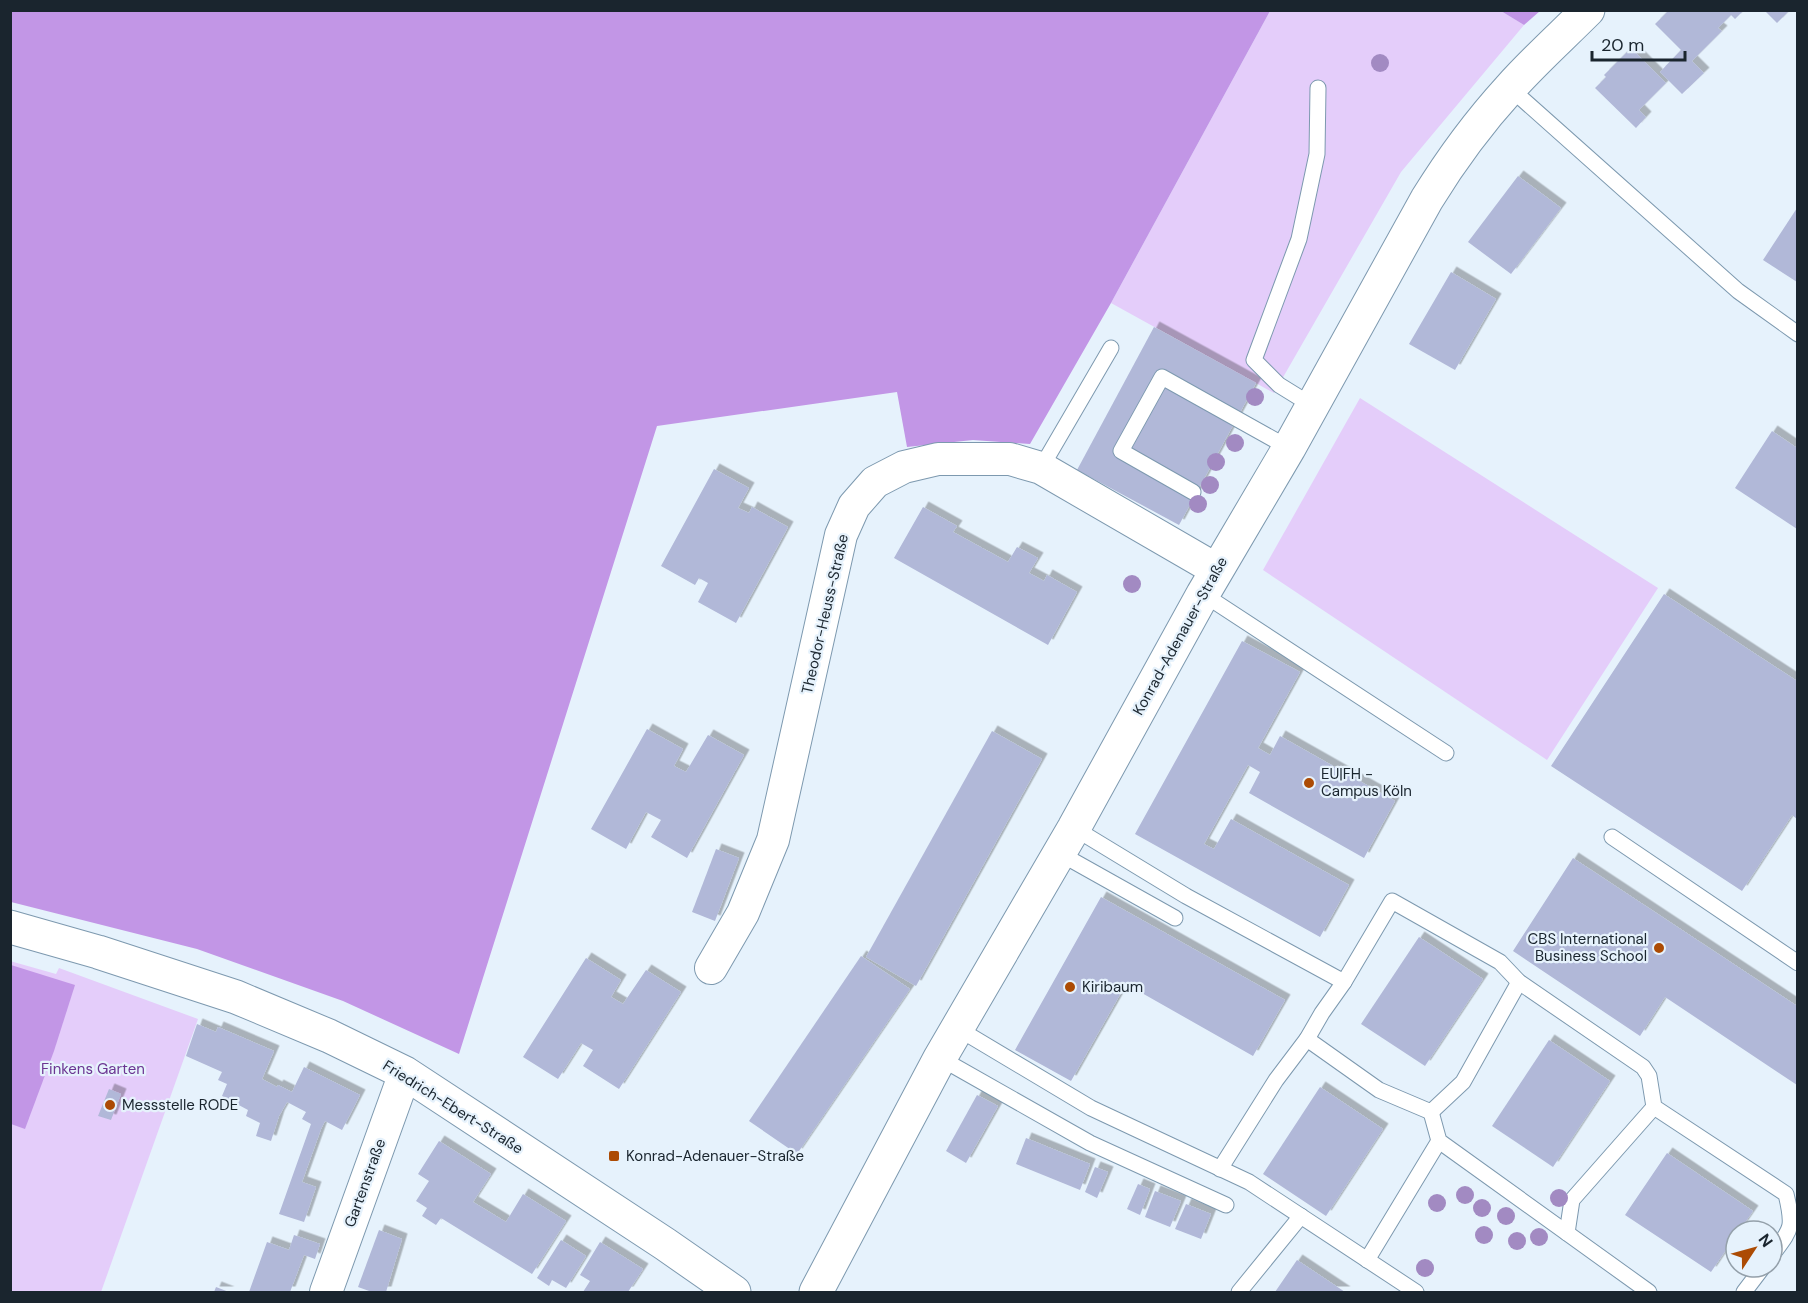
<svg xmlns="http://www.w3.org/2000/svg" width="1808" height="1303" viewBox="0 0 1808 1303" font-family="'DM Sans',sans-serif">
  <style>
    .green { fill: #e4cdfa }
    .forest { fill: #c296e6 }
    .building { fill: #b1b8d8; filter: url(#shadow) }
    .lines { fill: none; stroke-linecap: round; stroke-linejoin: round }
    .lane-casing { stroke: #7d99af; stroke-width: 17 }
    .street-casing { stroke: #7d99af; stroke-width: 34 }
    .secondary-casing { stroke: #7d99af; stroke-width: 35 }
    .lane { stroke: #fff; stroke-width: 15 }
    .street { stroke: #fff; stroke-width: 32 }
    .secondary { stroke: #fff; stroke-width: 33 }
    .tree { fill: #a28ac2 }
    .poi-dot { fill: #ac4b04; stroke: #e6f2fc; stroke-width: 2 }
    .labels { text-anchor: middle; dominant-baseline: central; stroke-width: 4.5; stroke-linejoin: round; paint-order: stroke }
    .street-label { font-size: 15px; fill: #1a252e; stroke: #e6f2fc }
    .poi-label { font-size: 15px; fill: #1a252e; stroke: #e6f2fc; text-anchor: start }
    .park-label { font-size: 15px; fill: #6b3592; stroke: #e6f2fc }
  </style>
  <defs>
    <filter id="shadow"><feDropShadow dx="5.5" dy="-5.5" stdDeviation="0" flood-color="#0004"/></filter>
  </defs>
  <rect width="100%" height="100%" fill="#e6f2fc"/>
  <g class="green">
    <polygon points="1270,11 1501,11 1524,25 1401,172 1274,393 1111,303"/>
    <polygon points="1360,398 1658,588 1547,760 1263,570"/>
    <polygon points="10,961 56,974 59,968 198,1019 101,1292 11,1292"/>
  </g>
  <g class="forest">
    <polygon points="11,11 1270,11 1111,303 1030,444 973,440 907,447 897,392 657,426 459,1054 343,1001 197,949 11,902"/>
    <polygon points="1501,11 1540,11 1524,25"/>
    <polygon points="11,965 75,985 54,1051 25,1129 11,1124"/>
  </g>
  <g class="building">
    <polygon points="1669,10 1744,10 1735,19 1731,15 1718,28 1722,31 1692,61 1704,73 1682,94 1660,72 1681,50 1655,24"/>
    <polygon points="1764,10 1790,10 1777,23"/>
    <polygon points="1631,48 1666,83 1639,110 1646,117 1636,128 1595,88 1606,77 1604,75"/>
    <polygon points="1518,176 1561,208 1511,274 1468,242"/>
    <polygon points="1797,208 1797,282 1763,260"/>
    <polygon points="1451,272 1496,299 1455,370 1409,344"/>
    <polygon points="1154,327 1256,383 1179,525 1077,470"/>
    <polygon points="1772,431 1797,448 1797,529 1735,488"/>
    <polygon points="714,469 749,488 738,508 749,513 752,507 788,527 736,623 698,602 708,583 699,578 695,585 661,566"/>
    <polygon points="923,507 957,526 953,532 1008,562 1017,547 1038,558 1029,573 1044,581 1047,575 1077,592 1048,645 894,558"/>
    <polygon points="1664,594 1797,681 1797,819 1792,815 1742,891 1551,766"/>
    <polygon points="1242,641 1300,672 1258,748 1270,755 1280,736 1395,801 1364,858 1249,793 1260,772 1248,765 1204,844 1214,849 1231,819 1349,885 1320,937 1135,834"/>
    <polygon points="647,729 683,749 674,766 686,772 708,735 744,755 687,858 651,837 661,820 646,812 626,849 591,829"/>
    <polygon points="992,731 1042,759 916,986 866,957"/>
    <polygon points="716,849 739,858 715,921 692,912"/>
    <polygon points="1573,858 1797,1006 1797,1085 1665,997 1640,1036 1513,951"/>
    <polygon points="1101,897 1285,1000 1253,1056 1126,984 1071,1081 1015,1050"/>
    <polygon points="1419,937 1483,979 1425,1066 1361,1024"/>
    <polygon points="861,956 910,989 797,1154 749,1121"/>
    <polygon points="586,958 621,980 611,997 623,1004 646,970 681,992 619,1089 583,1066 593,1050 581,1043 558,1079 523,1057"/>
    <polygon points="197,1024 216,1032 218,1027 274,1051 262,1079 277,1087 278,1085 292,1092 304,1067 360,1095 342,1130 325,1121 321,1129 302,1182 316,1187 304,1222 279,1214 311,1124 302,1119 306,1112 287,1102 279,1116 271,1141 256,1136 260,1123 246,1116 248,1110 222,1096 227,1084 218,1080 222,1072 186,1056"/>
    <polygon points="1549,1040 1610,1081 1553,1167 1492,1126"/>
    <polygon points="1320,1087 1383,1129 1326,1216 1263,1174"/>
    <polygon points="109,1089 121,1094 111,1120 98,1116"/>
    <polygon points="977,1095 998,1106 966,1163 946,1151"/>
    <polygon points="1026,1138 1090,1164 1080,1190 1016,1164"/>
    <polygon points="439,1141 491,1174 473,1202 506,1222 523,1194 566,1221 532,1274 441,1218 436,1225 422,1216 427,1208 416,1201 429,1181 418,1174"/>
    <polygon points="1667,1153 1753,1211 1739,1231 1736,1231 1736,1235 1711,1272 1625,1215"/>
    <polygon points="1095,1167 1108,1172 1097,1198 1085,1192"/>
    <polygon points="1138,1184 1150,1189 1140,1215 1127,1209"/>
    <polygon points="1155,1191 1181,1201 1170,1227 1145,1217"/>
    <polygon points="1186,1204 1211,1214 1201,1239 1175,1229"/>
    <polygon points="379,1230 402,1239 386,1292 372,1292 358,1287"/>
    <polygon points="294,1235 320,1244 315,1259 304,1255 290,1292 249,1292 267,1242 289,1250"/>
    <polygon points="561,1240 586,1256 566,1288 552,1280 549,1286 537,1278"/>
    <polygon points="600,1242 643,1269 628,1292 583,1292 590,1281 580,1275"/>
    <polygon points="1297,1260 1345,1292 1275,1292"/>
    <polygon points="216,1287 229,1292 214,1292"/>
  </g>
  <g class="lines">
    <defs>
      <g id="lane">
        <polyline points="1510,88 1738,291 1798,334"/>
        <polyline points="1313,406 1279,385 1254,360 1299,239 1317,154 1318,88"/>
        <polyline points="1041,468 1111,348"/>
        <polyline points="1193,492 1121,451 1162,377 1289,448"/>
        <polyline points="1203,594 1446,753"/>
        <polyline points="1074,828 1186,896 1344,982"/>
        <polyline points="1612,837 1798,963"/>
        <polyline points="1059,853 1175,918"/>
        <polyline points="957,1028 1091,1108 1249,1182 1416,1292"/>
        <polyline points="1307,1039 1379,1090 1431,1112 1463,1082 1519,982"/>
        <polyline points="940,1058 1090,1143 1226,1205"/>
        <polyline points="1431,1112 1439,1141 1649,1292"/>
        <path d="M1220,1169L1276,1080L1307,1039L1322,1013L1344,982L1392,901L1500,962L1519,982L1643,1067L1649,1076L1654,1107L1786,1194C1794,1228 1792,1228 1772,1255"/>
        <polyline points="1567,1233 1572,1200 1654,1107"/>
        <polyline points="1367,1260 1439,1141"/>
        <polyline points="1239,1292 1301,1216"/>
        <polyline points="1744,1292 1763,1267"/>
      </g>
      <g id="street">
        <polyline points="711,968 743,913 773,840 841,535 854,506 875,482 904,467 938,459 1010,459 1041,468 1217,570"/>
        <polyline points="326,1292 405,1073"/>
      </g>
      <g id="secondary">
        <polyline points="10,927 98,952 236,997 329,1036 405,1073 665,1244 734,1292"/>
        <path d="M816,1292L940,1058L1074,828L1203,594L1289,448L1427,199C1451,160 1479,122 1510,88C1534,61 1562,36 1588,10"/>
      </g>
    </defs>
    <use href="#lane" class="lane-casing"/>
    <use href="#street" class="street-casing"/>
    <use href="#secondary" class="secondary-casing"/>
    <use href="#lane" class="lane"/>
    <use href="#street" class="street"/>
    <use href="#secondary" class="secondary"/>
  </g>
  <g class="tree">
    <circle cx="1380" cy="63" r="9"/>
    <circle cx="1255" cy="397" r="9"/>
    <circle cx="1235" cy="443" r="9"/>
    <circle cx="1216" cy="462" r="9"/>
    <circle cx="1210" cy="485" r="9"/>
    <circle cx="1198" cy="504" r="9"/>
    <circle cx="1132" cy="584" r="9"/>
    <circle cx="1465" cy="1195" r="9"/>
    <circle cx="1559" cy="1198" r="9"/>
    <circle cx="1437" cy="1203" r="9"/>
    <circle cx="1482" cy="1208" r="9"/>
    <circle cx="1506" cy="1216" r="9"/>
    <circle cx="1484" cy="1235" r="9"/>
    <circle cx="1539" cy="1237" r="9"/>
    <circle cx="1517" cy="1241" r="9"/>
    <circle cx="1425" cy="1268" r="9"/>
  </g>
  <g class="poi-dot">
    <circle cx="1309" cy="783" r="6"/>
    <circle cx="1659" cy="948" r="6"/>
    <circle cx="1070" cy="987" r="6"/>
    <circle cx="110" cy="1105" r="6"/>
    <rect x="608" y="1150" width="12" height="12" rx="3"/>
  </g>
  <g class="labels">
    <g class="street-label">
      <text transform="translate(825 614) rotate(-77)">Theodor-Heuss-Straße</text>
      <text transform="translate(1180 636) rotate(-61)">Konrad-Adenauer-Straße</text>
      <text transform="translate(453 1107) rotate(32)">Friedrich-Ebert-Straße</text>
      <text transform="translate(365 1183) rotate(-70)">Gartenstraße</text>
    </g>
    <g class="poi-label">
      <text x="1321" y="774">EU|FH -<tspan x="1321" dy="17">Campus Köln</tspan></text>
      <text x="1647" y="939" text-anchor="end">CBS International<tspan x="1647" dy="17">Business School</tspan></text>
      <text x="1082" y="987">Kiribaum</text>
      <text x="122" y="1105">Messstelle RODE</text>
      <text x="626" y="1156">Konrad-Adenauer-Straße</text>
    </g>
    <g class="park-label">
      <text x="93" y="1069">Finkens Garten</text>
    </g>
  </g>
  <rect width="1808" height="1303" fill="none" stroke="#1a252e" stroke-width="24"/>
  <g transform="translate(1754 1249) rotate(54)"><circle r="28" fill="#e6f2fc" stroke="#94a0aa" stroke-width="1.5"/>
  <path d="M0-4.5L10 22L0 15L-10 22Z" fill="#ac4b04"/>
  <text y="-9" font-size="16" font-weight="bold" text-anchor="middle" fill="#1a252e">N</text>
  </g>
  <path d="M1592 51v9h93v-9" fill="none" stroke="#1a252e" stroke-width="3"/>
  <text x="1601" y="51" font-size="18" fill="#1a252e" stroke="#e6f2fc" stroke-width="4.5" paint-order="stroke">20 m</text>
</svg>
